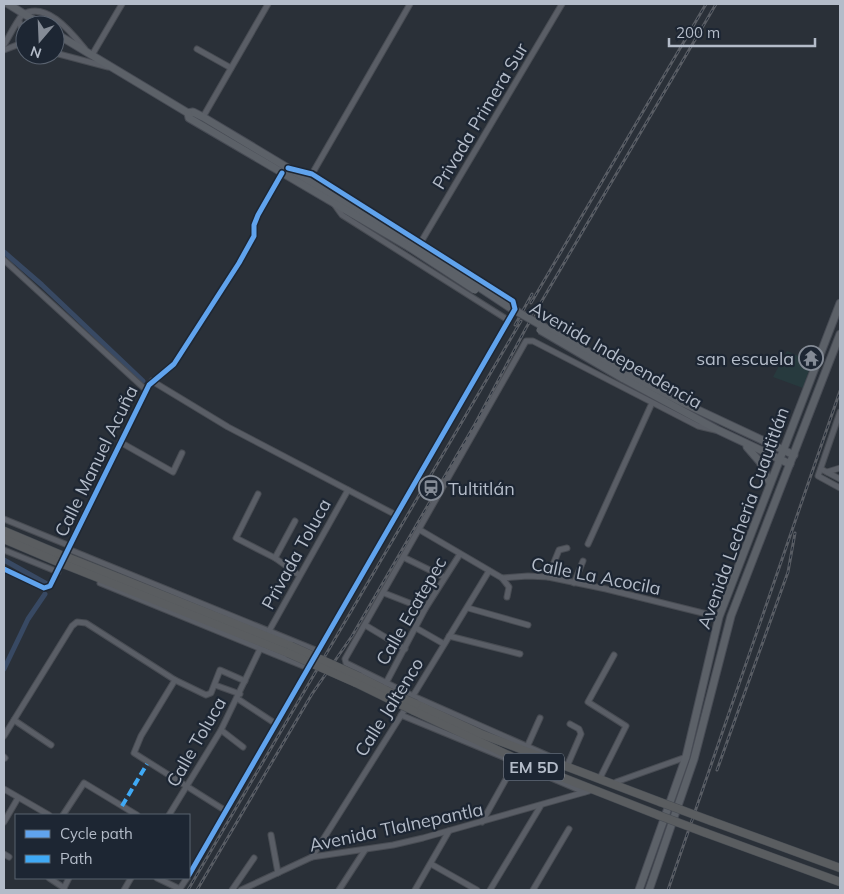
<svg xmlns="http://www.w3.org/2000/svg" width="844" height="894" viewBox="0 0 844 894" font-family="Mulish,sans-serif">
  <style>
    .green { fill: #273a3e }
    .lines { fill: none; stroke-linecap: round; stroke-linejoin: round }
    .canal { stroke: #384963; stroke-width: 5 }
    .minor-casing { stroke: #484c53; stroke-width: 7 }
    .major-casing { stroke: #484c55; stroke-width: 9 }
    .highway-casing { stroke: #474c53; stroke-width: 9 }
    .minor { stroke: #5a5e66; stroke-width: 5 }
    .major { stroke: #5c6168; stroke-width: 7 }
    .highway { stroke: #5a5d60; stroke-width: 8 }
    .rail-casing { stroke: #595d64; stroke-width: 3 }
    .rail { stroke: #1d2633; stroke-width: 1; stroke-dasharray: 4; stroke-linecap: butt }
    .major-bridge-casing { stroke: #484c55; stroke-width: 9; stroke-linecap: butt }
    .highway-bridge-casing { stroke: #474c53; stroke-width: 9; stroke-linecap: butt }
    .major-bridge { stroke: #5c6168; stroke-width: 7 }
    .highway-bridge { stroke: #5a5d60; stroke-width: 8 }
    .quiet { stroke: #3fa9f5; stroke-width: 4; stroke-dasharray: 8 4; stroke-linecap: butt }
    .cycleway-casing { stroke: #1d2633; stroke-width: 8 }
    .cycleway { stroke: #60a3ed; stroke-width: 5 }
    .labels { text-anchor: middle; dominant-baseline: central; stroke-width: 4.5; stroke-linejoin: round; paint-order: stroke }
    .shield { fill: #1d2633; stroke: #878f9c; stroke-width: 1 }
    .shield-label { font-size: 16px; font-weight: bold; fill: #b4bcc9 }
    .street-label { font-size: 18px; fill: #b4bcc9; stroke: #1d2633 }
    .poi-label { font-size: 18px; fill: #b4bcc9; stroke: #1d2633; text-anchor: end }
  </style>
  <rect width="100%" height="100%" fill="#2a3038"/>
  <polygon class="green" points="787,351 812,362 803,388 773,377"/>
  <g class="lines">
    <g class="canal">
      <polyline points="4,252 42,285 143,381"/>
      <polyline points="4,560 47,584"/>
      <polyline points="4,669 28,619 45,594"/>
    </g>
    <defs>
      <g id="minor">
        <polyline points="19,21 25,39"/>
        <path d="M4,45C10,35 15,24 22,15C46,0 71,32 85,49"/>
        <polyline points="197,49 231,68"/>
        <polyline points="4,50 17,45 25,45"/>
        <polyline points="55,53 108,67"/>
        <polyline points="92,55 122,4"/>
        <polyline points="203,117 268,4"/>
        <polyline points="312,174 410,4"/>
        <polyline points="334,204 342,215 508,320"/>
        <polyline points="421,242 562,4"/>
        <polyline points="4,260 146,390"/>
        <polyline points="152,381 228,427 396,515"/>
        <polyline points="840,412 818,476 840,488"/>
        <polyline points="120,442 173,472 182,453"/>
        <polyline points="821,469 840,479"/>
        <polyline points="827,472 840,468"/>
        <polyline points="258,494 236,538 275,558 299,575"/>
        <polyline points="4,519 70,546"/>
        <polyline points="420,530 502,578 528,576 548,577 606,589 719,617"/>
        <polyline points="588,544 652,403"/>
        <polyline points="68,549 318,651"/>
        <polyline points="4,550 58,572"/>
        <polyline points="275,558 295,521"/>
        <polyline points="405,558 444,577"/>
        <polyline points="4,569 44,588 50,586 149,385 174,364 239,263 254,236 254,225 258,215 282,173"/>
        <polyline points="548,577 559,550 567,548"/>
        <polyline points="502,578 509,587 507,597"/>
        <polyline points="100,583 308,668"/>
        <polyline points="574,583 583,561"/>
        <polyline points="384,593 425,609"/>
        <polyline points="468,608 528,625"/>
        <polyline points="365,625 405,649"/>
        <polyline points="416,628 444,644"/>
        <polyline points="269,631 348,490"/>
        <polyline points="449,636 520,654"/>
        <polyline points="175,680 141,736 134,753 226,811"/>
        <polyline points="386,683 425,609 460,554"/>
        <polyline points="215,685 240,694"/>
        <polyline points="238,699 276,724"/>
        <polyline points="411,699 489,571"/>
        <polyline points="401,715 520,764"/>
        <polyline points="14,720 51,745"/>
        <polyline points="221,730 243,747"/>
        <polyline points="4,736 72,626 77,622 86,623 175,680 206,695 211,693 220,670 245,681"/>
        <polyline points="527,747 540,718"/>
        <polyline points="549,756 413,696 346,663 345,659 526,341 533,341 698,426 715,430"/>
        <polyline points="4,757 5,758"/>
        <polyline points="568,764 581,734 579,729 570,724"/>
        <polyline points="530,769 584,792"/>
        <polyline points="601,776 626,726 588,702 614,655"/>
        <polyline points="616,782 686,757"/>
        <polyline points="4,789 49,815"/>
        <polyline points="63,815 84,783 137,815"/>
        <polyline points="169,815 221,730 260,649"/>
        <polyline points="4,822 18,798"/>
        <polyline points="482,822 515,763"/>
        <polyline points="271,835 278,873"/>
        <polyline points="4,854 9,857"/>
        <polyline points="312,857 407,706"/>
        <polyline points="431,864 477,890"/>
        <polyline points="189,875 515,309 513,301 312,174 294,170"/>
        <polyline points="49,878 64,888"/>
        <polyline points="157,878 180,889"/>
        <polyline points="63,890 69,878"/>
        <polyline points="124,890 131,878"/>
        <polyline points="179,890 187,878"/>
        <polyline points="232,890 254,858"/>
        <polyline points="241,890 312,857 393,845 423,838 589,791"/>
        <polyline points="339,890 365,850"/>
        <polyline points="415,890 449,831"/>
        <polyline points="490,890 540,807"/>
        <polyline points="533,890 569,829"/>
      </g>
      <g id="major">
        <polyline points="8,4 42,25"/>
        <polyline points="55,33 188,113 193,112 203,117 411,242"/>
        <polyline points="188,113 189,118 409,247"/>
        <polyline points="625,373 681,402 794,455"/>
        <polyline points="622,378 718,430 790,464"/>
        <polyline points="747,447 760,462 770,483"/>
        <polyline points="639,890 686,757 719,617 840,303"/>
        <polyline points="649,890 694,759 731,616 840,334"/>
      </g>
      <g id="highway">
        <polyline points="4,531 61,555"/>
        <polyline points="4,539 58,562"/>
        <polyline points="69,558 291,646"/>
        <polyline points="66,565 288,653"/>
        <polyline points="360,677 400,697"/>
        <polyline points="356,683 397,703"/>
        <polyline points="416,704 481,734 660,802"/>
        <polyline points="414,711 523,762 658,815"/>
        <polyline points="711,821 840,868"/>
        <polyline points="706,833 840,882"/>
      </g>
    </defs>
    <use href="#minor" class="minor-casing"/>
    <use href="#major" class="major-casing"/>
    <use href="#highway" class="highway-casing"/>
    <use href="#minor" class="minor"/>
    <use href="#major" class="major"/>
    <use href="#highway" class="highway"/>
    <defs>
      <g id="rail">
        <polyline points="531,303 706,4"/>
        <polyline points="515,325 532,294"/>
        <polyline points="717,770 788,572 795,533"/>
        <polyline points="188,890 521,321"/>
        <polyline points="197,890 312,694 352,636 475,424 526,328 716,4"/>
        <polyline points="668,890 840,391"/>
      </g>
    </defs>
    <use href="#rail" class="rail-casing"/>
    <use href="#rail" class="rail"/>
    <defs>
      <g id="major-bridge">
        <polyline points="411,242 509,307 625,373"/>
        <polyline points="409,247 475,290"/>
        <polyline points="540,330 622,378"/>
      </g>
      <g id="highway-bridge">
        <polyline points="61,555 69,558"/>
        <polyline points="58,562 66,565"/>
        <polyline points="291,646 360,677"/>
        <polyline points="288,653 356,683"/>
        <polyline points="400,697 416,704"/>
        <polyline points="397,703 414,711"/>
        <polyline points="660,802 711,821"/>
        <polyline points="658,815 706,833"/>
      </g>
    </defs>
    <use href="#major-bridge" class="major-bridge-casing"/>
    <use href="#highway-bridge" class="highway-bridge-casing"/>
    <use href="#major-bridge" class="major-bridge"/>
    <use href="#highway-bridge" class="highway-bridge"/>
    <polyline class="quiet" points="122,806 147,764"/>
    <defs>
      <g id="cycleway">
        <polyline points="4,569 44,588 50,586 149,385 174,364 239,263 254,236 254,225 258,215 282,173"/>
        <polyline points="189,875 515,309 513,301 312,174 288,168"/>
      </g>
    </defs>
    <use href="#cycleway" class="cycleway-casing"/>
    <use href="#cycleway" class="cycleway"/>
  </g>
  <defs>
    <symbol id="temple-ring" viewBox="-11 -11 22 22"><circle r="9.5" fill="#1d2633" stroke="#848b96" stroke-width="1.5"/><path d="M0-6L5-2H3V0L6.5 2.5H4V6H1.5V3h-3V6H-4V2.5H-6.5L-3 0V-2H-5Z" fill="#848b96"/></symbol>
    <symbol id="station-ring" viewBox="-11 -11 22 22"><circle r="9.5" fill="#1d2633" stroke="#848b96" stroke-width="1.5"/><path d="M-3-6H3Q5-6 5-4V2Q5 4 3 4L4.5 6H3L1.5 4h-3L-3 6H-4.5L-3 4Q-5 4-5 2V-4Q-5-6-3-6ZM-3.5-4v3h7v-3ZM-3.5 1v1.5H-2V1ZM2 1v1.5H3.5V1Z" fill="#848b96"/></symbol>
  </defs>
  <g fill-rule="evenodd">
    <use href="#temple-ring" x="797" y="344" width="28" height="28"/>
    <use href="#station-ring" x="417" y="474" width="28" height="28"/>
  </g>
  <g class="labels">
    <rect class="shield" x="504" y="753.5" width="60" height="27" rx="4"/>
    <g class="shield-label">
      <text x="534" y="767">EM 5D</text>
    </g>
    <g class="street-label">
      <text transform="translate(480 116) rotate(-59)">Privada Primera Sur</text>
      <text transform="translate(616 355) rotate(30)">Avenida Independencia</text>
      <text transform="translate(96 461) rotate(-64)">Calle Manuel Acuña</text>
      <text transform="translate(743 518) rotate(-70)">Avenida Lecheria Cuautitlán</text>
      <text transform="translate(296 554) rotate(-61)">Privada Toluca</text>
      <text transform="translate(596 576) rotate(11)">Calle La Acocila</text>
      <text transform="translate(411 611) rotate(-60)">Calle Ecatepec</text>
      <text transform="translate(389 707) rotate(-58)">Calle Jaltenco</text>
      <text transform="translate(196 742) rotate(-60)">Calle Toluca</text>
      <text transform="translate(396 827) rotate(-12)">Avenida Tlalnepantla</text>
    </g>
    <g class="poi-label">
      <text x="794" y="358">san escuela</text>
      <text x="448" y="488" text-anchor="start">Tultitlán</text>
    </g>
  </g>
  <rect width="844" height="894" fill="none" stroke="#b4bcc9" stroke-width="10"/>
  <rect x="15" y="814" width="175" height="65" fill="#1d2633" stroke="#59626f"/>
  <rect x="25" y="830" width="25" height="8" fill="#60a3ed" stroke="#59626f"/>
  <text x="60" y="839" font-size="15" fill="#b4bcc9">Cycle path</text>
  <rect x="25" y="855" width="25" height="8" fill="#3fa9f5" stroke="#59626f"/>
  <text x="60" y="864" font-size="15" fill="#b4bcc9">Path</text>
  <g transform="translate(40 40) rotate(199)"><circle r="24" fill="#1d2633" stroke="#59626f"/>
  <path d="M0-4L9 19L0 12L-9 19Z" fill="#848b96"/>
  <text y="-8" font-size="14" font-weight="bold" text-anchor="middle" fill="#b4bcc9">N</text>
  </g>
  <path d="M669 38v8h146v-8" fill="none" stroke="#b4bcc9" stroke-width="2.5"/>
  <text x="676" y="38" font-size="15" fill="#b4bcc9" stroke="#1d2633" stroke-width="4" paint-order="stroke">200 m</text>
</svg>
